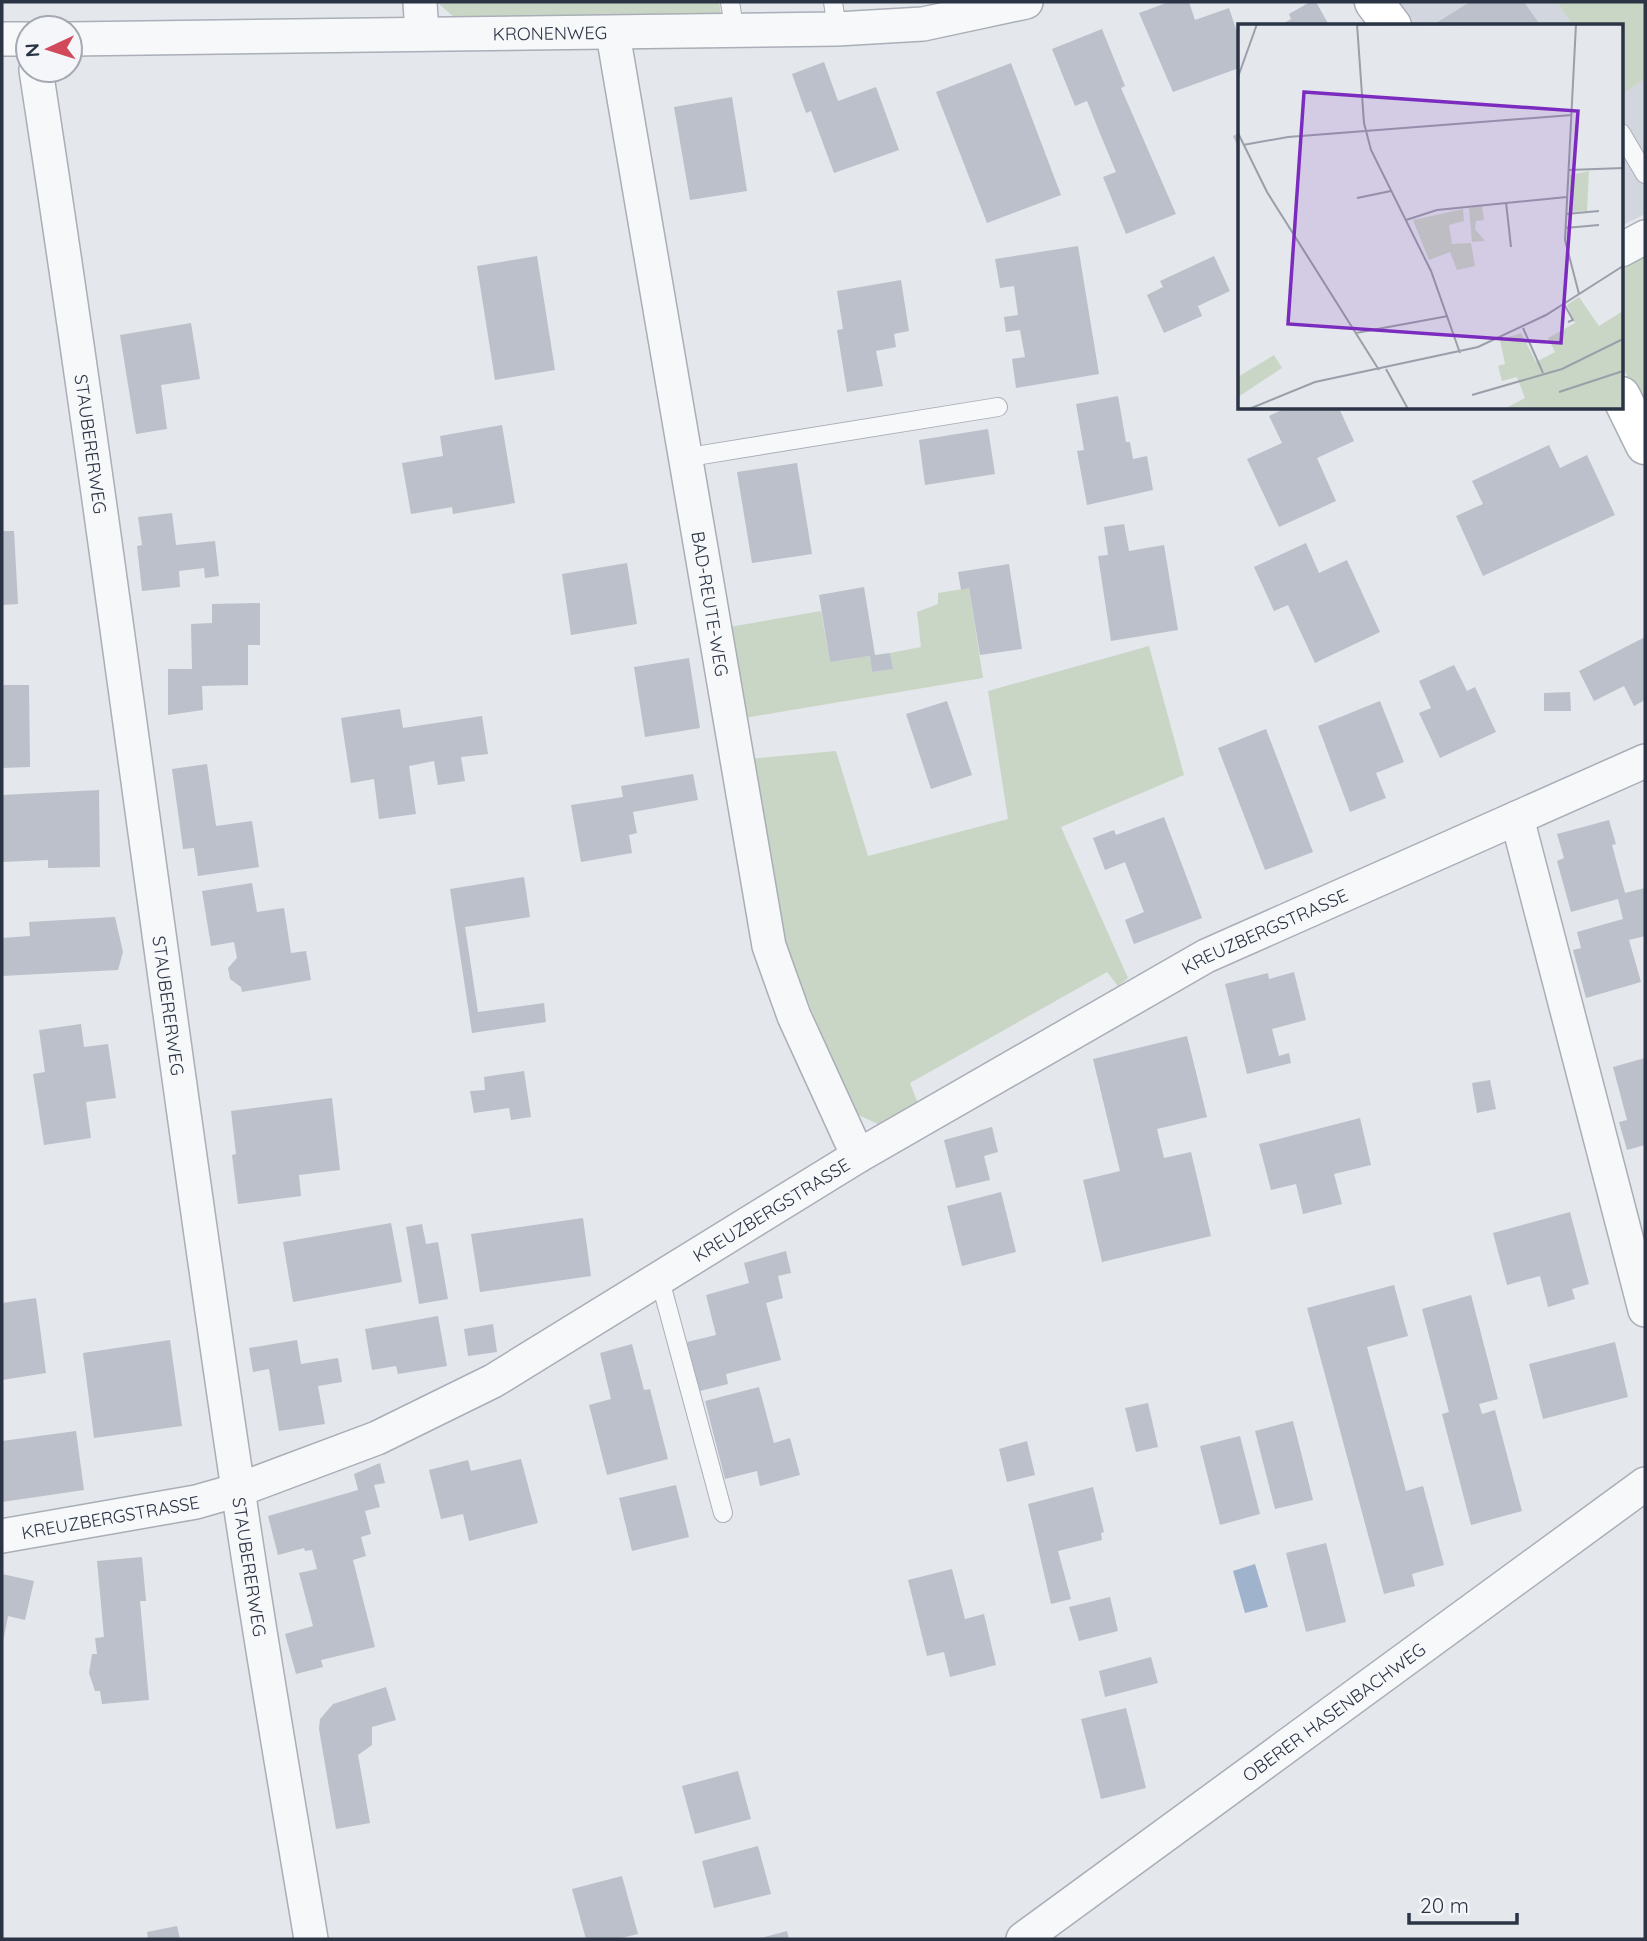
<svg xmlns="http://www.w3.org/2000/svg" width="1647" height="1941" viewBox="0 0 1647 1941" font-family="Quicksand,sans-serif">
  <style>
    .built { fill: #d2d6de }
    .green { fill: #c9d6c5 }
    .water { fill: #9fb4cc }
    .building { fill: #bbc0ca }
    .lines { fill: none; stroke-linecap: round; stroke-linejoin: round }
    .lane-casing { stroke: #a9aeb7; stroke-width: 20 }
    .street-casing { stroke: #a9aeb7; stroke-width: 36 }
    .secondary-casing { stroke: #a9aeb7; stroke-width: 41 }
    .lane { stroke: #f7f8fa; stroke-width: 18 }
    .street { stroke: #f7f8fa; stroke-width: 33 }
    .secondary { stroke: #fff; stroke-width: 38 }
    .labels { text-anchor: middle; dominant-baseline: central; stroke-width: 5; stroke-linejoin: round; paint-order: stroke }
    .street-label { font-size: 18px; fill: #2b3445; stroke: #f4f6f9 }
    .inset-road { fill: none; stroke: #9a9fa9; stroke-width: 2 }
    .view { fill: #7b2cbf; fill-opacity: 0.15; stroke: #7b2cbf; stroke-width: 3.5 }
    .inset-edge { fill: none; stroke: #2b3445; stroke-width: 3.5 }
  </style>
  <rect width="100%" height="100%" fill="#e4e7ec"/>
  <g class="built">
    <polygon points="1393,2 1557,2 1573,26 1410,26"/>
    <polygon points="1645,79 1645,214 1621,226 1621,95"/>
  </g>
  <g class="green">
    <polygon points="437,2 719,2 721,14 717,20 457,20"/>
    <polygon points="1557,2 1645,2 1645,79 1621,95 1621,26 1573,26"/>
    <polygon points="1645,253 1645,411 1621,364 1621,266"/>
    <polygon points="969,588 983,678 738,719 724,628 821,611 830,662 870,656 872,672 893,669 890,653 921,647 917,612 938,604 938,593"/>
    <polygon points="1149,646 1184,775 1061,827 1128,978 1118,986 1107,972 910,1083 919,1106 880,1125 854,1113 785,946 748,759 836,751 868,856 1008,819 988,691"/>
  </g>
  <polygon class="water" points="1255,1564 1268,1607 1245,1613 1233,1571"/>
  <g class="building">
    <polygon points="1169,2 1189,2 1195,20 1229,8 1239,38 1239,68 1173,92 1139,13"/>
    <polygon points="1310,2 1316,2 1329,25 1279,26 1291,19 1289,14"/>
    <polygon points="1470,2 1524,2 1541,26 1438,26 1436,23"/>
    <polygon points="1102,29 1125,86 1121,88 1176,214 1126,234 1103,177 1116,172 1101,136 1087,101 1075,106 1052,49"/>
    <polygon points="824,62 838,101 876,87 899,150 834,173 811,111 806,113 792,74"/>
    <polygon points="1011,63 1061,195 987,223 936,92"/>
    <polygon points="732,97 747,191 690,200 674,107"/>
    <polygon points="1239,133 1239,149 1233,136"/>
    <polygon points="1078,246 1099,374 1016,388 1012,359 1025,357 1020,330 1006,332 1004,317 1018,315 1014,286 1000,288 995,259"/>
    <polygon points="537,256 555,370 495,380 477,266"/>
    <polygon points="1214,256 1230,291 1198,306 1202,316 1164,333 1147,295 1163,287 1160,281"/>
    <polygon points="901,280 909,331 894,334 896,347 876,351 883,386 847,392 837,330 843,329 837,291"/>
    <polygon points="191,323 200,379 161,385 167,429 136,434 120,335"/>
    <polygon points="1118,396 1126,442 1130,442 1133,459 1147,456 1153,490 1087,505 1077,451 1084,450 1076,404"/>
    <polygon points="1286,408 1339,408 1354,441 1317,458 1336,501 1279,527 1247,459 1282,443 1269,416"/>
    <polygon points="502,425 515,503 453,514 452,507 411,514 402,463 443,456 440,436"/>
    <polygon points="988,429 995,474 925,485 919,440"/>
    <polygon points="1549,445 1560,468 1587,455 1615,515 1483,576 1456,516 1483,504 1472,481"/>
    <polygon points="797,463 812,554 752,563 737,472"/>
    <polygon points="172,513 176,545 215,541 219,576 205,578 204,568 179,571 180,587 142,591 137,546 142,545 138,517"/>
    <polygon points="1124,524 1129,551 1164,545 1178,630 1111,641 1098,556 1108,555 1104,527"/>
    <polygon points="2,531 14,531 18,604 2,605"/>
    <polygon points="1306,543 1319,573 1347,560 1380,632 1315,663 1288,605 1274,611 1254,567"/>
    <polygon points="627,563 637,624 571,635 562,574"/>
    <polygon points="1009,564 1022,649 980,655 969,588 961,590 958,572"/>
    <polygon points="864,587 875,655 890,653 893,669 872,672 870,656 830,662 819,595"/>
    <polygon points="260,603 260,645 248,645 248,685 202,686 203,710 168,715 168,669 192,669 191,624 212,623 212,604"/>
    <polygon points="1645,637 1645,700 1634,706 1624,686 1594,701 1579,671"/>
    <polygon points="689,658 700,728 645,737 634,667"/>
    <polygon points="1454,665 1467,691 1475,687 1496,732 1440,758 1419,713 1431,708 1419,681"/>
    <polygon points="2,685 29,685 30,767 2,768"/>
    <polygon points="1570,692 1571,711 1544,711 1544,693"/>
    <polygon points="947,701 972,775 931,789 906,714"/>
    <polygon points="1380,701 1404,762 1376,773 1386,798 1350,812 1318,726"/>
    <polygon points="400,709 403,728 482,716 488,754 461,757 465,781 438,785 434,761 409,766 416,814 379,819 374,779 351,783 341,718"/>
    <polygon points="1266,729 1313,852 1265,870 1218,748"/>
    <polygon points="207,764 216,826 252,821 259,867 198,876 194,848 183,849 172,769"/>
    <polygon points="693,774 698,800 633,812 637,833 629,835 632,853 581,862 571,805 623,797 621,786"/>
    <polygon points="99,790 100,867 48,868 48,860 2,862 2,795"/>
    <polygon points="1164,817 1202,918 1134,944 1125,920 1144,912 1134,886 1125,862 1105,870 1093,838 1114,830 1116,835"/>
    <polygon points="1609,820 1616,844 1612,845 1625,893 1645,888 1645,936 1629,940 1641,982 1586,998 1573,950 1581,948 1577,932 1623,919 1618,899 1571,912 1557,861 1564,858 1557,834"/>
    <polygon points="524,877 530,917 465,927 478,1012 544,1003 546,1022 472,1033 450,889"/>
    <polygon points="252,883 257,912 284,908 291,953 306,951 311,980 242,992 241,987 230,979 228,968 237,958 234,942 211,946 202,891"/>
    <polygon points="115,917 123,952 118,970 2,976 2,938 30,936 29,922"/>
    <polygon points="1294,972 1306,1020 1272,1029 1279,1056 1289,1053 1291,1063 1247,1074 1225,984 1268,973 1269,979"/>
    <polygon points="81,1024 84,1047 108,1044 116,1098 86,1102 91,1138 44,1145 33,1074 45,1072 39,1030"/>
    <polygon points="1187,1036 1207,1117 1157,1129 1164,1158 1191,1152 1211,1236 1102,1262 1083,1180 1120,1171 1093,1059"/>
    <polygon points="1645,1058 1645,1145 1627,1150 1619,1122 1627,1120 1613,1067"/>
    <polygon points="524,1071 531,1117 511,1120 509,1108 474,1113 470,1091 485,1090 484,1077"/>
    <polygon points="1490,1080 1496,1109 1477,1113 1472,1083"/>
    <polygon points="332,1098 340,1170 299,1175 301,1196 238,1204 232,1155 236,1154 231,1111"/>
    <polygon points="1360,1118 1371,1165 1334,1174 1342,1204 1303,1214 1296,1184 1271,1190 1259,1144"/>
    <polygon points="992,1127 998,1152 984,1156 990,1180 956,1188 944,1140"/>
    <polygon points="1001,1192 1016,1252 962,1266 947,1206"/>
    <polygon points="1570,1212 1589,1284 1572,1289 1575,1299 1548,1307 1540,1276 1507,1285 1493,1233"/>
    <polygon points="583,1218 591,1276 480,1292 471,1234"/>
    <polygon points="391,1223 402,1282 293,1302 283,1242"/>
    <polygon points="422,1224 426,1244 438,1242 448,1299 419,1304 406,1227"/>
    <polygon points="786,1251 791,1273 778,1276 783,1298 766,1303 781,1360 726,1374 728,1384 700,1391 687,1342 716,1335 706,1295 749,1283 744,1263"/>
    <polygon points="1394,1285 1408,1336 1367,1347 1406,1491 1423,1486 1444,1565 1412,1574 1415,1586 1384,1594 1307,1308"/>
    <polygon points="1471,1295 1498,1399 1479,1404 1482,1414 1495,1410 1522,1511 1471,1525 1442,1414 1449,1412 1422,1309"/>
    <polygon points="36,1298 46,1373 2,1380 2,1303"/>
    <polygon points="438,1316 447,1366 398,1374 396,1366 372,1370 365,1329"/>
    <polygon points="493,1324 497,1352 468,1356 464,1329"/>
    <polygon points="170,1340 182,1426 94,1438 83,1353"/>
    <polygon points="297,1340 301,1364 338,1358 342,1382 318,1386 325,1424 279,1431 269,1369 253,1372 249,1348"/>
    <polygon points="1615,1342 1628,1397 1543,1419 1529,1364"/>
    <polygon points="632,1344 644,1390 650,1389 668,1459 607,1475 589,1405 611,1399 600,1353"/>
    <polygon points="759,1387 774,1443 790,1438 800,1475 760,1486 757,1471 725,1479 705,1401"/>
    <polygon points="1148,1403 1158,1447 1136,1452 1125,1408"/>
    <polygon points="1293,1421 1313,1500 1275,1509 1255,1431"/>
    <polygon points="76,1431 84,1490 2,1502 2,1441"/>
    <polygon points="1240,1436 1260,1514 1220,1525 1200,1446"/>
    <polygon points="1027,1441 1035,1475 1007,1482 999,1449"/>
    <polygon points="521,1459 538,1523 469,1541 463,1514 441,1519 429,1470 468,1460 471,1471"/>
    <polygon points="380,1463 385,1483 374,1485 380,1507 365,1511 371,1534 361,1537 366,1556 353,1560 375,1647 321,1660 323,1667 296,1674 285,1634 313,1626 299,1573 317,1569 312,1550 305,1551 304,1548 278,1555 268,1516 358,1490 354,1474"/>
    <polygon points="676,1485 689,1537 632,1551 619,1498"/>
    <polygon points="1093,1487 1104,1532 1101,1533 1102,1540 1058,1551 1071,1599 1051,1604 1028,1504"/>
    <polygon points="1326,1543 1346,1622 1306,1632 1286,1553"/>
    <polygon points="142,1557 146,1601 140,1601 149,1700 102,1704 100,1691 95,1691 89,1673 92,1654 97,1654 95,1638 104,1637 97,1561"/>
    <polygon points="952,1569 965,1619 984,1614 996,1665 950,1677 944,1652 927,1656 908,1580"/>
    <polygon points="2,1574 34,1581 25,1620 8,1616 3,1642"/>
    <polygon points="1110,1597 1118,1631 1079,1641 1069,1607"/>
    <polygon points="1151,1657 1158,1683 1105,1697 1099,1671"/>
    <polygon points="386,1687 396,1720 372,1727 372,1745 358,1755 370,1823 336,1829 319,1729 320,1719 333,1704"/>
    <polygon points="1126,1708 1146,1788 1101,1799 1081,1719"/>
    <polygon points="738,1771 751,1819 695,1834 682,1786"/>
    <polygon points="758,1846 771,1894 714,1908 702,1861"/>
    <polygon points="622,1876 638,1934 617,1939 586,1939 572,1889"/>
    <polygon points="177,1926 180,1939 148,1939 147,1932"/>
    <polygon points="787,1931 789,1939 761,1939 761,1938"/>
  </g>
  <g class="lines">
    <defs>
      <g id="lane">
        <polyline points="730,2 735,33"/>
        <polyline points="833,2 837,29"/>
        <polyline points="1621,133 1645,174"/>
        <polyline points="683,458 998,407"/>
        <polyline points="660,1280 723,1513"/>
      </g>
      <g id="street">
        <polyline points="420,2 422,34"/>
        <path id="s1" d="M613,34L769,946L794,1016L858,1156"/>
        <polyline points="2,39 28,39"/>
        <path id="s2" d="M70,39L837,29L923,24L1026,2"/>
        <path id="s3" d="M36,70C109,542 167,1017 238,1489C260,1640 286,1789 311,1939"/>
        <polyline points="1621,250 1645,237"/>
        <polyline points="1517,818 1645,1310"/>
        <path id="s4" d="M2,1536L196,1502L238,1490L377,1438L493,1381L858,1156L1206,956L1645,761"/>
        <path id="s5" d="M1023,1939L1645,1484"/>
      </g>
      <g id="secondary">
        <polyline points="1374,2 1392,26"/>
        <polyline points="1621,396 1645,445"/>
      </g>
    </defs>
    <use href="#lane" class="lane-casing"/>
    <use href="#street" class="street-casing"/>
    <use href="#secondary" class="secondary-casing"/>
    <use href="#lane" class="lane"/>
    <use href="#street" class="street"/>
    <use href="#secondary" class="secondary"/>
  </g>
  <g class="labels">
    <g class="street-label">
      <text stroke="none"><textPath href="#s2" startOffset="480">KRONENWEG</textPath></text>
      <text stroke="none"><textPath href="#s3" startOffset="378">STAUBERERWEG</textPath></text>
      <text stroke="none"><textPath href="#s1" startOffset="578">BAD-REUTE-WEG</textPath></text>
      <text stroke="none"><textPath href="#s4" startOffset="1412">KREUZBERGSTRASSE</textPath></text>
      <text stroke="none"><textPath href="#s3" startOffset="945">STAUBERERWEG</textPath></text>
      <text stroke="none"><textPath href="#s4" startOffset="845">KREUZBERGSTRASSE</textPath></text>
      <text stroke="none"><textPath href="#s4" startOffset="110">KREUZBERGSTRASSE</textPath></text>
      <text stroke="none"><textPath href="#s3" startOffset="1512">STAUBERERWEG</textPath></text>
      <text stroke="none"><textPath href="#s5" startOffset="385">OBERER HASENBACHWEG</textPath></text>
    </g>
  </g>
  <g transform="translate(1238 24)">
    <rect width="385" height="385" fill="#e4e7ec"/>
    <path d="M351,147L349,187L331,188L332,151ZM244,182L246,196L238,197L237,205L247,217L234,218L231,184ZM225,185L226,197L211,201L214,220L233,219L237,242L219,246L212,228L191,236L175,196ZM341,273L361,302L385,287V385H266L287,374L279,353L264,357L260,342L267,340L262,316L283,309L298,338L317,328L310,314L337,299L329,281ZM36,331L44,344L0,373V353Z" fill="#c9d6c5"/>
    <path class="inset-road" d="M119,0L126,99L133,126L193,247L222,329M338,0L327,216L341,270M119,1L249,0M0,53L19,0M0,109L29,168L141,346M5,121L50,113L334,91M331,146L385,144M119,174L153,167M268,178L273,223M328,190L361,187M168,196L199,186L329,173M327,204L361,201M326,280L335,296L330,298M285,304L305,349M118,309L210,292M148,345L170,385M321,368L385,347M234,371L324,345L385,315M11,385L77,358L240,323L308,291L385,242"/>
    <path class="view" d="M66,68L340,87L323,319L50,300Z"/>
    <rect width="385" height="385" class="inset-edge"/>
  </g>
  <rect width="1647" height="1941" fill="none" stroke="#2b3445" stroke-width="7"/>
  <g transform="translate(49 49) rotate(266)"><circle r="33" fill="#f4f6f9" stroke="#a4a8b1" stroke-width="2"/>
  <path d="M0-5L12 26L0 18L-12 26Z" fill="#d1495b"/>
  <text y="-10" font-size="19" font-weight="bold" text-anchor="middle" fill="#2b3445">N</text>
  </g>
  <path d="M1409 1913v10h108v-10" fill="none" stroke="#2b3445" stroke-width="3.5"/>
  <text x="1420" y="1913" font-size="21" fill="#2b3445" stroke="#f4f6f9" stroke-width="5" paint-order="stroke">20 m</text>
</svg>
